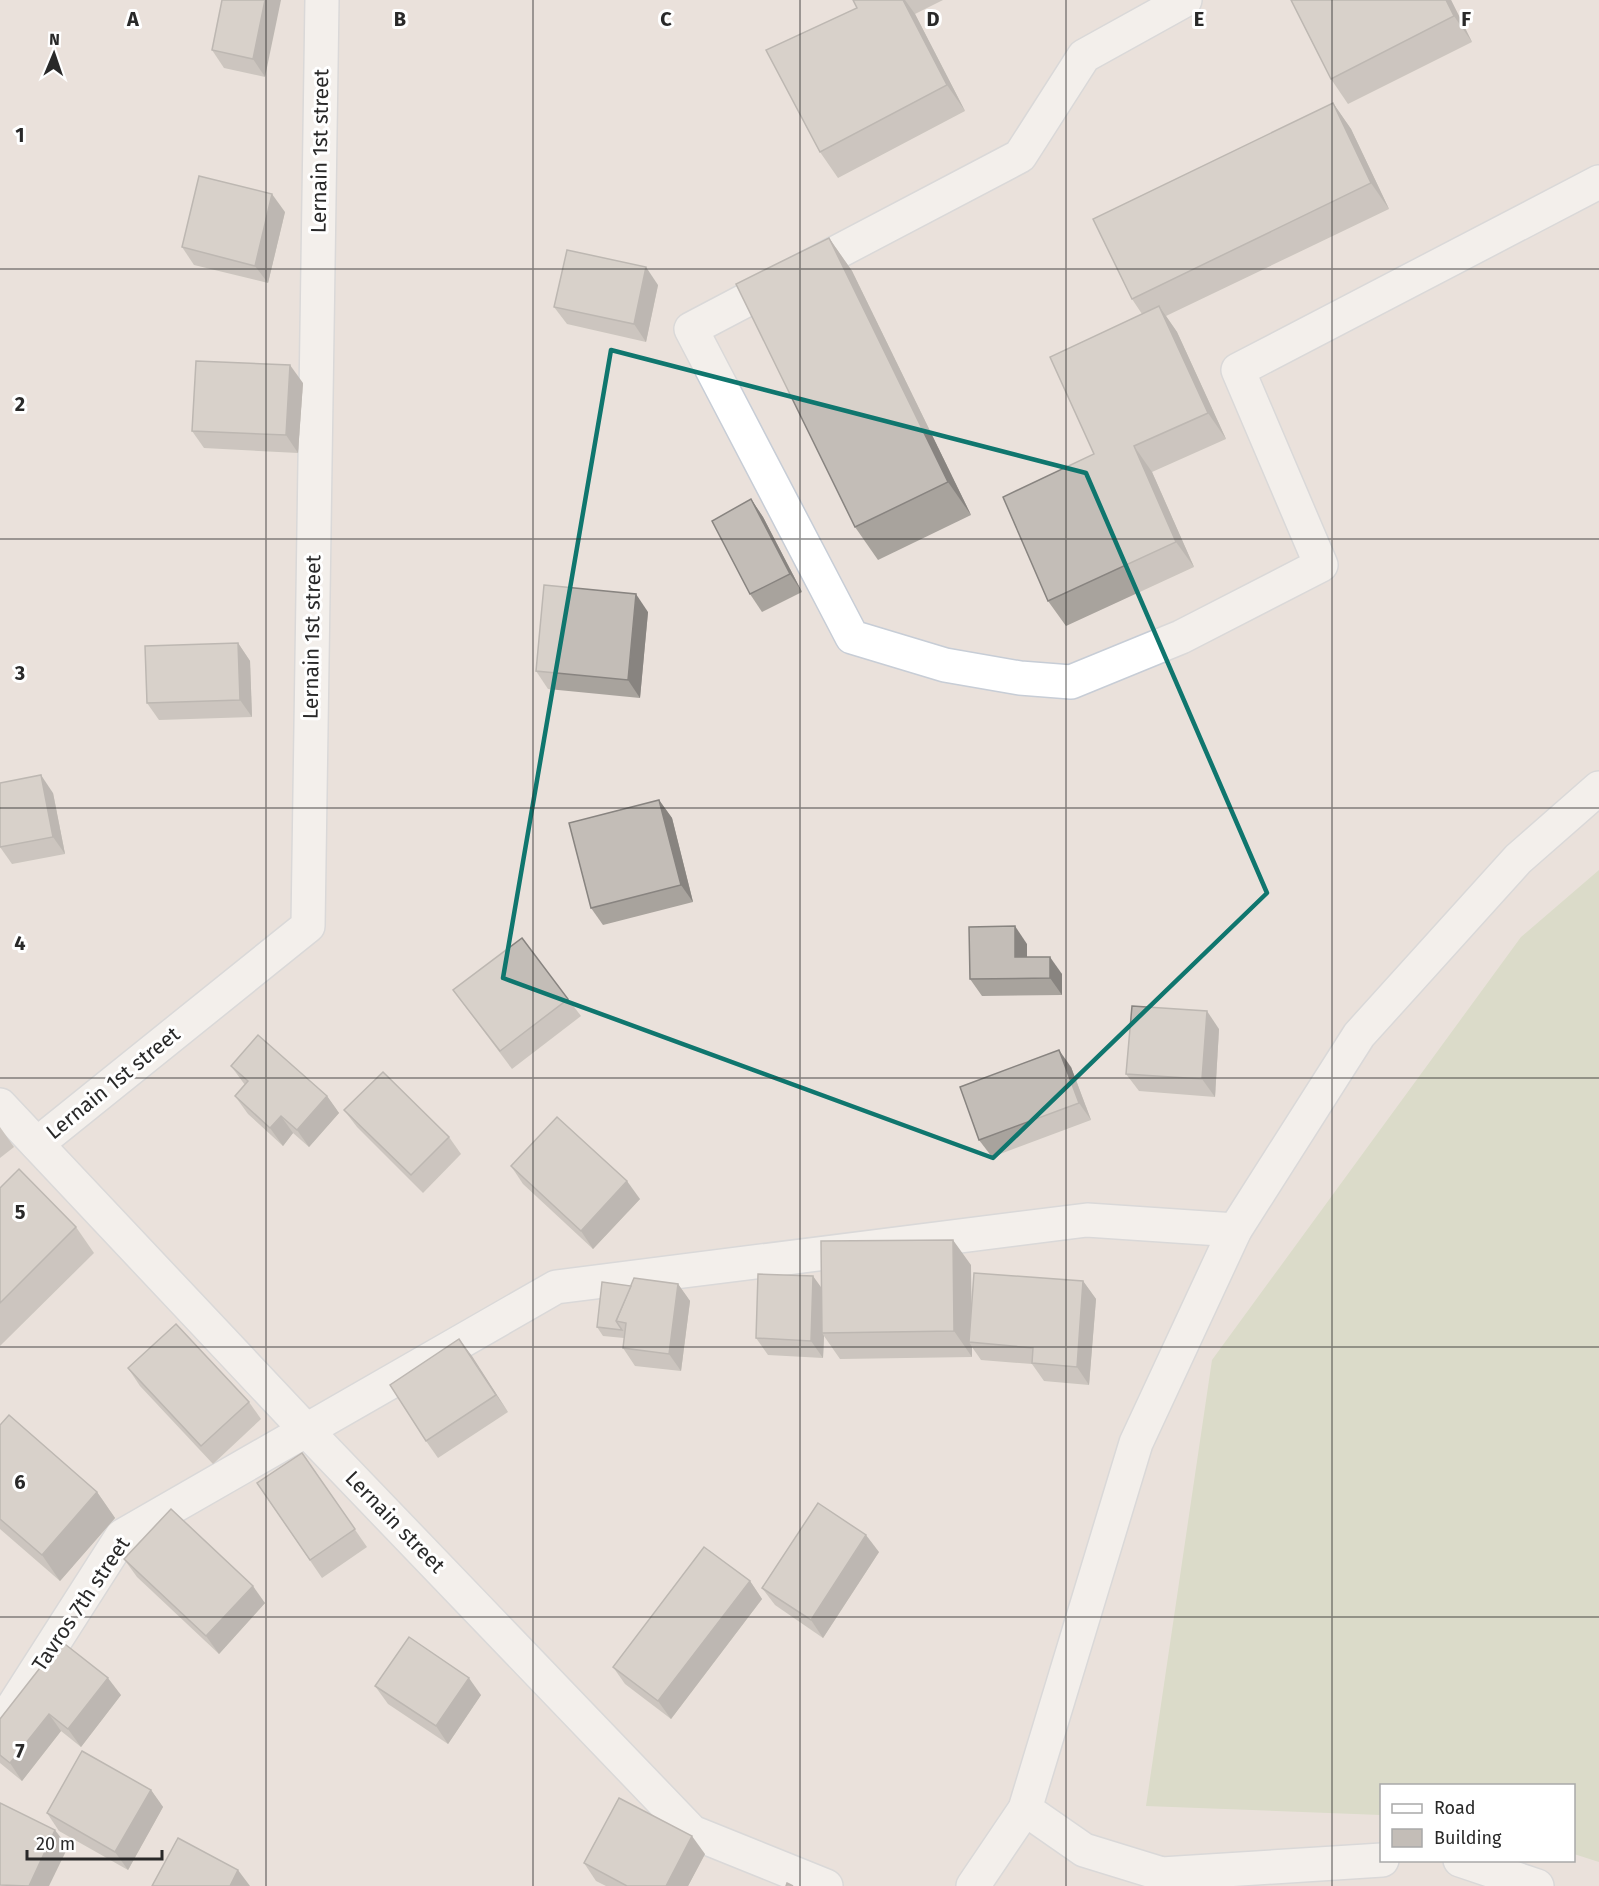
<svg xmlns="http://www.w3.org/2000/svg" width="1599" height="1886" viewBox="0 0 1599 1886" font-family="'Fira Sans',sans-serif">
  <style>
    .cemetery { fill: #c9d3b3 }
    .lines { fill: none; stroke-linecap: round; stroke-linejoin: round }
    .minor-casing { stroke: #c7cdd6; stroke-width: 36 }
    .minor { stroke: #fff; stroke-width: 33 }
    .wall { fill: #a8a39d }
    .shaded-wall { fill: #888480 }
    .building { fill: #c3bdb7; stroke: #888480; stroke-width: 1.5 }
    .marked { fill: none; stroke: #0f766e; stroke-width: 4.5; stroke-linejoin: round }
    .grid { fill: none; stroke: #292929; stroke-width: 1.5; stroke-opacity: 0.55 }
    .labels { text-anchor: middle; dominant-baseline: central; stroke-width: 6; stroke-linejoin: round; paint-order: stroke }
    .street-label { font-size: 21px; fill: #292929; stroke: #fff }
    .grid-label { font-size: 20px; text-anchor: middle; font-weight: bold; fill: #292929; stroke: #fff; stroke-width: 6; stroke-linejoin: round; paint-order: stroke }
  </style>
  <rect width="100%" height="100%" fill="#eae1db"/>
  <polygon class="cemetery" points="1599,870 1599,1862 1574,1854 1574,1786 1382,1786 1381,1815 1146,1806 1212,1360 1521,937"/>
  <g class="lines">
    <defs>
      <g id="minor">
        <polyline points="1185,0 1084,56 1020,156 691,329 852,637 945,665 1020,678 1071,682 1181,637 1321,565 1238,370 1599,182"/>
        <polyline points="0,1105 307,1431 692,1832 826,1886"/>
        <polyline points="37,1144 308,926 322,0"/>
        <polyline points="0,1727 122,1536 556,1287 1087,1220 1235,1230"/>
        <polyline points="1025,1809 1084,1850 1162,1874 1382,1860"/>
        <polyline points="1460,1860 1537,1886"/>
        <polyline points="973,1886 1025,1809 1136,1443 1235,1230 1359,1035 1518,859 1599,788"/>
      </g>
    </defs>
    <use href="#minor" class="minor-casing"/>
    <use href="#minor" class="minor"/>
  </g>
  <g class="wall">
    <polygon points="222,0 265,77 224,68 212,50"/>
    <polygon points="853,0 943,0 915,14 965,111 838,178 820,152 857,8"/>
    <polygon points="1291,0 1451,0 1472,42 1348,104 1331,79"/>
    <polygon points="1333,103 1351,129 1389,209 1166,316 1177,332 1226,439 1152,472 1194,567 1066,626 1048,601 1094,454 1142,314 1132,299"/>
    <polygon points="285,212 268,283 194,265 182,247"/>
    <polygon points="829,238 852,271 971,515 878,560 855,527"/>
    <polygon points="658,285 646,342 567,324 554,307"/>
    <polygon points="303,383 298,453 204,448 192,431"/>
    <polygon points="751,499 763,517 802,592 762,612 750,594"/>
    <polygon points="648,612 640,698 548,689 536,671"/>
    <polygon points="238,643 250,661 252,717 159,720 147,703"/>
    <polygon points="53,793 65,854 12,864 0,847"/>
    <polygon points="659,800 672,818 693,902 603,925 591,908"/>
    <polygon points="1027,944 1027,957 1062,974 1062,995 982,996 970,979"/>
    <polygon points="453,990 568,999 581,1016 512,1069"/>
    <polygon points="1219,1029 1215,1097 1139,1091 1126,1074"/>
    <polygon points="231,1066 327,1096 339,1113 309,1147 293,1133 283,1146 248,1114 235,1096 245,1085"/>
    <polygon points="1071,1067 1091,1120 992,1157 979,1140"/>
    <polygon points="344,1110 449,1137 461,1154 423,1193 357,1127"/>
    <polygon points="0,1127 14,1147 0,1158"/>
    <polygon points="511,1166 640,1199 593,1249 523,1184"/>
    <polygon points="0,1188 76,1227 94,1253 0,1346"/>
    <polygon points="971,1265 971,1304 1083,1281 1096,1299 1089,1385 1044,1381 1032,1364 981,1360 972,1347 972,1357 840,1359 824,1336 823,1358 768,1355 756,1338 821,1288"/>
    <polygon points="678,1284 690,1301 681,1371 635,1366 623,1348 624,1338 603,1336 597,1327 631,1286"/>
    <polygon points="459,1339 508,1412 438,1458 426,1441"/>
    <polygon points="128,1368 249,1402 261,1419 213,1464 140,1386"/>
    <polygon points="0,1425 97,1492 115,1518 60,1581 0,1529"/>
    <polygon points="302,1453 367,1547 322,1578 257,1483"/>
    <polygon points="879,1552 823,1638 775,1605 762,1588"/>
    <polygon points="124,1559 265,1603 219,1654 137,1577"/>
    <polygon points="750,1581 762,1599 671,1719 625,1684 613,1667"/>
    <polygon points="375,1686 481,1695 448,1744 388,1704"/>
    <polygon points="121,1695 81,1747 61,1731 22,1781 0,1763 0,1719"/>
    <polygon points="151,1790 163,1807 128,1870 59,1831 47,1813"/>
    <polygon points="705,1854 688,1886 606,1886 596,1881 584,1863"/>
  </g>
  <g class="shaded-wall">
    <polygon points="265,0 281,0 265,77 253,59"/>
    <polygon points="903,0 905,0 915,14 965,111 947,85"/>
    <polygon points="1446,0 1451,0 1472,42 1454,16"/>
    <polygon points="1333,103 1351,129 1389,209 1371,183"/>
    <polygon points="272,194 285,212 268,283 255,266"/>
    <polygon points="829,238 852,271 971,515 948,482"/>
    <polygon points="646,267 658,285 646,342 634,324"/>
    <polygon points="1159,306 1177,332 1226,439 1208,413"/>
    <polygon points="290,365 303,383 298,453 286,435"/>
    <polygon points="1134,446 1152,472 1194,567 1176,542"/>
    <polygon points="751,499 763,517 802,592 790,574"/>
    <polygon points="636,594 648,612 640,698 628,680"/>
    <polygon points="238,643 250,661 252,717 240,700"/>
    <polygon points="41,775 53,793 65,854 53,837"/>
    <polygon points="659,800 672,818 693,902 681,885"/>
    <polygon points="1015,926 1027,944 1027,975 1015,957"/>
    <polygon points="1050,957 1062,974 1062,995 1050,978"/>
    <polygon points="1207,1011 1219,1029 1215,1097 1202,1079"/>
    <polygon points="1059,1050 1071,1067 1091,1120 1079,1103"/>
    <polygon points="327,1096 339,1113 309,1147 297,1130"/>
    <polygon points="281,1116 293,1133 283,1146 270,1128"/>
    <polygon points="627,1181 640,1199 593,1249 581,1231"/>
    <polygon points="953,1240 971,1265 972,1343 969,1342 972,1347 972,1357 954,1331"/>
    <polygon points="813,1276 826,1294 822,1333 824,1336 823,1358 811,1341"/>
    <polygon points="1083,1281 1096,1299 1089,1385 1077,1367"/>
    <polygon points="678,1284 690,1301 681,1371 669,1354"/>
    <polygon points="459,1339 472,1356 508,1412 496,1395"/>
    <polygon points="97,1492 115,1518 60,1581 42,1555"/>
    <polygon points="866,1535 879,1552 823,1638 811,1620"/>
    <polygon points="750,1581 762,1599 671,1719 658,1701"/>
    <polygon points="253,1586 265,1603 219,1654 206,1636"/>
    <polygon points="108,1678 121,1695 81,1747 68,1729"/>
    <polygon points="469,1678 481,1695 448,1744 436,1726"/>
    <polygon points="49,1714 61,1731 22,1781 10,1763"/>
    <polygon points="151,1790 163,1807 128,1870 115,1852"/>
    <polygon points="55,1830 68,1847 49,1886 29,1886"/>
    <polygon points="692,1836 705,1854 688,1886 666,1886"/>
    <polygon points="238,1870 250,1886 230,1886"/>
  </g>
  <g class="building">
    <polygon points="222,0 265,0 253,59 212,50"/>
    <polygon points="853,0 903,0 947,85 820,152 766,50 857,8"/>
    <polygon points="1291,0 1446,0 1454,16 1331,79"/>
    <polygon points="1333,103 1371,183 1132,299 1093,219"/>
    <polygon points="199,176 272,194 255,266 182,247"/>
    <polygon points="829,238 948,482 855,527 736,284"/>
    <polygon points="567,250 646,267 634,324 554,307"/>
    <polygon points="1159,306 1208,413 1134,446 1176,542 1048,601 1003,497 1094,454 1050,357"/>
    <polygon points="196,361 290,365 286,435 192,431"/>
    <polygon points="751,499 790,574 750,594 712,521"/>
    <polygon points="544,585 636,594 628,680 536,671"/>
    <polygon points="238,643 240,700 147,703 145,646"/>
    <polygon points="41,775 53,837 0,847 0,783"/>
    <polygon points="659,800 681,885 591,908 569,823"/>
    <polygon points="1015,926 1015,957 1050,957 1050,978 970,979 969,927"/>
    <polygon points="522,938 568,999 500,1051 453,990"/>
    <polygon points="1132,1006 1207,1011 1202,1079 1126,1074"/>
    <polygon points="258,1035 327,1096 297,1130 281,1116 270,1128 235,1096 248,1081 231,1066"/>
    <polygon points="1059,1050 1079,1103 979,1140 960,1087"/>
    <polygon points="383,1072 449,1137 411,1175 344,1110"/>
    <polygon points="557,1117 627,1181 581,1231 511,1166"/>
    <polygon points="19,1169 76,1227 0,1303 0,1188"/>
    <polygon points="953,1240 954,1331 822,1333 821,1241"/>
    <polygon points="974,1273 1083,1281 1077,1367 1032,1363 1033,1348 969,1342"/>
    <polygon points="758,1274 813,1276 811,1341 756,1338"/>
    <polygon points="634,1278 678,1284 669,1354 623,1348 626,1323 616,1321"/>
    <polygon points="602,1282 631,1286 616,1321 622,1330 597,1327"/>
    <polygon points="176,1324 249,1402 201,1446 128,1368"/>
    <polygon points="459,1339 496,1395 426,1441 390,1385"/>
    <polygon points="9,1415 97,1492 42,1555 0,1519 0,1425"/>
    <polygon points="302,1453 355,1529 310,1560 257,1483"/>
    <polygon points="818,1503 866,1535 811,1620 762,1588"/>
    <polygon points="171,1509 253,1586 206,1636 124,1559"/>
    <polygon points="704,1547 750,1581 658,1701 613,1667"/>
    <polygon points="409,1637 469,1678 436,1726 375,1686"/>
    <polygon points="61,1641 108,1678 68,1729 49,1714 10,1763 0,1755 0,1719"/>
    <polygon points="82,1751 151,1790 115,1852 47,1813"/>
    <polygon points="619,1798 692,1836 666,1886 627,1886 584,1863"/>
    <polygon points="0,1803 55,1830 29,1886 0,1885"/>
    <polygon points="178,1838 238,1870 230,1886 152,1886"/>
    <polygon points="787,1883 793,1886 786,1886"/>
  </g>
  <path d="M0 0H1599V1886H0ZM611,350L1086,473L1267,893L993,1158L503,978Z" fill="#eae1db" fill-opacity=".55" fill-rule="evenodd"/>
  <path class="marked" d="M611,350L1086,473L1267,893L993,1158L503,978Z"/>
  <path class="grid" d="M266,0V1886M533,0V1886M800,0V1886M1066,0V1886M1332,0V1886M0,269H1599M0,539H1599M0,808H1599M0,1078H1599M0,1347H1599M0,1617H1599"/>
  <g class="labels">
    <g class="street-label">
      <text transform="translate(320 151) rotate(-89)">Lernain 1st street</text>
      <text transform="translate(312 637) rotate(-89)">Lernain 1st street</text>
      <text transform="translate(113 1083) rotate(-39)">Lernain 1st street</text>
      <text transform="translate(395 1522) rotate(46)">Lernain street</text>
      <text transform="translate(81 1604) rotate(-56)">Tavros 7th street</text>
    </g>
  </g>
  <g class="grid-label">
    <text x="133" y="26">A</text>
    <text x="400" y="26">B</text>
    <text x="666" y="26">C</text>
    <text x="933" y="26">D</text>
    <text x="1199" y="26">E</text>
    <text x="1466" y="26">F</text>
    <text x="20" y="142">1</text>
    <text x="20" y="411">2</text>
    <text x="20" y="680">3</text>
    <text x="20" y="950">4</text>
    <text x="20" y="1219">5</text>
    <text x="20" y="1489">6</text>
    <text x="20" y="1758">7</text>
  </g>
  <rect x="1380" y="1784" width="195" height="78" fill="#ffffff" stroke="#a9a9a9" stroke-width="1.5"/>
  <rect x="1392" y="1804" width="30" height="9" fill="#ffffff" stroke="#a9a9a9" stroke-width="1.5"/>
  <text x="1434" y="1814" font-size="18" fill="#292929">Road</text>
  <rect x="1392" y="1829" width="30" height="18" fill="#c3bdb7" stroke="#a9a9a9" stroke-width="1.5"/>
  <text x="1434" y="1844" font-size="18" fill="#292929">Building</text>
  <g transform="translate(54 54) rotate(2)" stroke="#ffffff" stroke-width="4.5" paint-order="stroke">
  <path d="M0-4.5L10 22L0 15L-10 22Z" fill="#292929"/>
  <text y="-9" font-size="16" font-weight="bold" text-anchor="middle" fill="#292929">N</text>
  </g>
  <path d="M27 1850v9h135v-9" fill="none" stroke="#292929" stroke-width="3"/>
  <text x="36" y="1850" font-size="18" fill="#292929" stroke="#ffffff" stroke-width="4.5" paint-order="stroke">20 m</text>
</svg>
